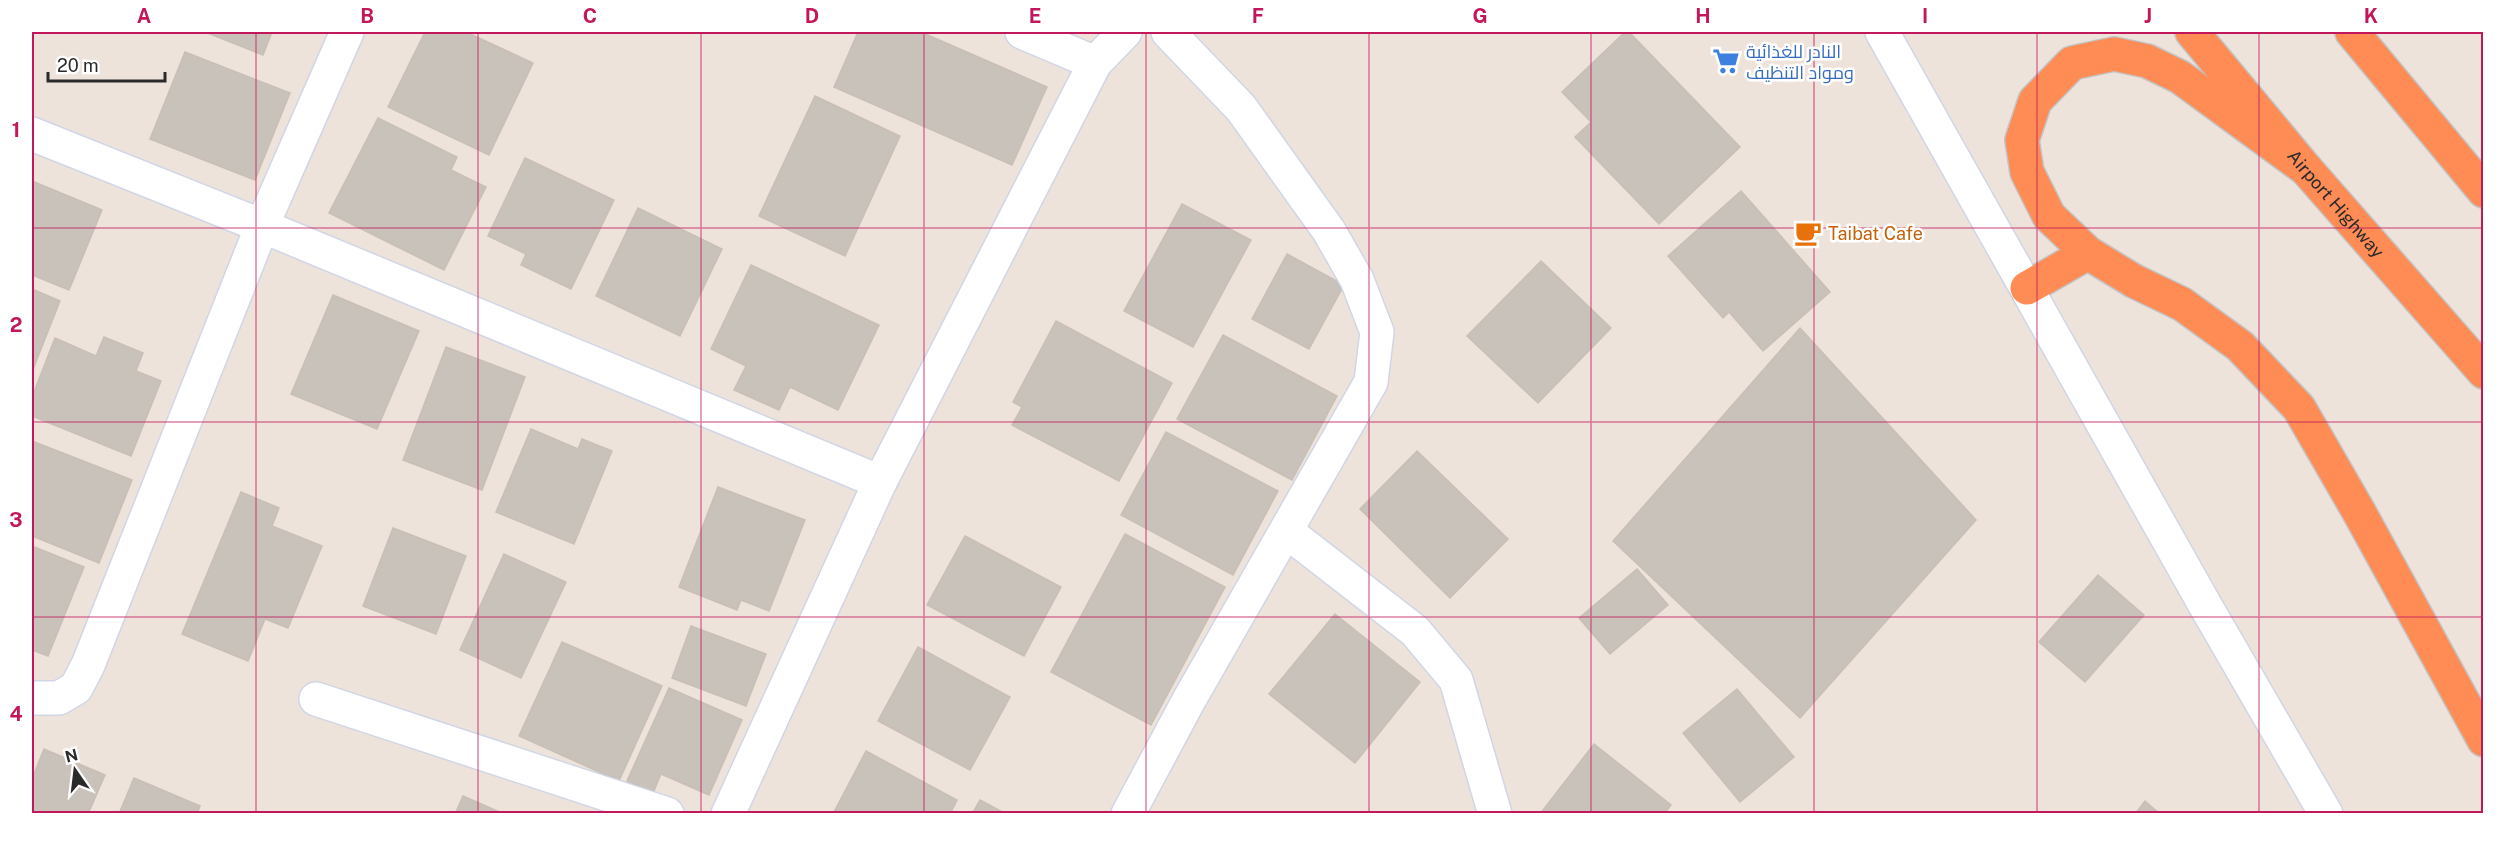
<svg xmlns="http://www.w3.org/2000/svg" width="2515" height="845" viewBox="0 0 2515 845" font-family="'Public Sans',Cairo,sans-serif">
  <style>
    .building { fill: #c8c2ba; stroke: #c9bfb4; stroke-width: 1.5 }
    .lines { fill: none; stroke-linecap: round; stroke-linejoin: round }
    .minor-casing { stroke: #d0d6e5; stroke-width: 36 }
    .highway-casing { stroke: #c3c3c3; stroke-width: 36 }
    .minor { stroke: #fff; stroke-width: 33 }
    .highway { stroke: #ff8b55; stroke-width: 33 }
    .grid { fill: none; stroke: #c2185b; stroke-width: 1.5; stroke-opacity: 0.55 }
    .labels { text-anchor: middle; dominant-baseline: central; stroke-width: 5; stroke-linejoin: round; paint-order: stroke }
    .shop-label { font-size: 18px; fill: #366cbe; stroke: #fff; text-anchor: start }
    .street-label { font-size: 18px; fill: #2a2a2a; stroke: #fff }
    .food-label { font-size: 18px; fill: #c56008; stroke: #fff; text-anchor: start }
    .neatline { fill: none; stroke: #c2185b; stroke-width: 2 }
    .grid-label { font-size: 20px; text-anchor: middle; font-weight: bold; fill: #c2185b }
  </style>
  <rect width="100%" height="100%" fill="#eee3db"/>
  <g class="building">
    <polygon points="205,32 272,32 263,55"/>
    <polygon points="425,32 466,32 533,63 489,155 388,107"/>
    <polygon points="858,32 921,32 1047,87 1012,165 834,87"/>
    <polygon points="1625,32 1629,32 1740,147 1659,224 1575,137 1591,122 1562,92"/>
    <polygon points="185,52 290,93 255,180 150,139"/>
    <polygon points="815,96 900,136 845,256 759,216"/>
    <polygon points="378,118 457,157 451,170 486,187 444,270 329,213"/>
    <polygon points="525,158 614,200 571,289 521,265 526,254 488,236"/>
    <polygon points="32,181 102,210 69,290 32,275"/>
    <polygon points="1741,191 1830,292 1763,351 1729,312 1723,318 1668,256"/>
    <polygon points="1182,204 1251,240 1193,347 1124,311"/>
    <polygon points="638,208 722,249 680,336 596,296"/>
    <polygon points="1287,254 1344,285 1309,349 1252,319"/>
    <polygon points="1541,261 1611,328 1538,403 1467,336"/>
    <polygon points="751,265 879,325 838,410 790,387 779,410 734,390 746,366 711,349"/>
    <polygon points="32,289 60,301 32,372"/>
    <polygon points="333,295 419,331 377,429 291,394"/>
    <polygon points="1056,321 1172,383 1119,481 1012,425 1022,407 1013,402"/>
    <polygon points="1800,328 1976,520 1800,718 1613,541"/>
    <polygon points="1223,335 1337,396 1292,480 1177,419"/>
    <polygon points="104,337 143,353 136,371 161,381 131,456 32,416 32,397 55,338 96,356"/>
    <polygon points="446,347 525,377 482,490 403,460"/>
    <polygon points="531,429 578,449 582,439 612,451 574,544 496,512"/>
    <polygon points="1166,432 1278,491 1233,575 1121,515"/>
    <polygon points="32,441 132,480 99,563 32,536"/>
    <polygon points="1417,451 1508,539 1450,598 1360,509"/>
    <polygon points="718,487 805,520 769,611 741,600 737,610 679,587"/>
    <polygon points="241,492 279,508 272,526 322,546 288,628 265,619 248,661 182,634"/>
    <polygon points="393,528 466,556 436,634 363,606"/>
    <polygon points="1125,534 1225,587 1151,725 1051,672"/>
    <polygon points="965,536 1061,587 1024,656 927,605"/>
    <polygon points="32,546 84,567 48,656 32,650"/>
    <polygon points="504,554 566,582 521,678 460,650"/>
    <polygon points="1637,569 1668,605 1610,654 1579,618"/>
    <polygon points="2098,575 2144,615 2085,682 2039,642"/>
    <polygon points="1335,614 1420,682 1355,763 1269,694"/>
    <polygon points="691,626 766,654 746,706 672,678"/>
    <polygon points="562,642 662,686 619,781 519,736"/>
    <polygon points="918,647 1010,697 970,770 878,721"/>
    <polygon points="669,688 742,720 709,795 661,774 653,793 627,781"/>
    <polygon points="1737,689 1794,757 1740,802 1683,733"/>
    <polygon points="1594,744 1671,805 1664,814 1540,814"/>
    <polygon points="44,749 105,775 88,814 32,814 32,779"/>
    <polygon points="866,751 957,800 950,814 833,814"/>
    <polygon points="134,778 200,806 197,814 119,814"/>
    <polygon points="463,796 504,814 455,814"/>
    <polygon points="980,800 1006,814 972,814"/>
    <polygon points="2145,801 2160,814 2135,814"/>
  </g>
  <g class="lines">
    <defs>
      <g id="minor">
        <polyline points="1022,32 1095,63"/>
        <polyline points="1882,32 2205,605 2326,814"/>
        <polyline points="32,134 262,226 880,482"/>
        <polyline points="1286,531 1415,631 1456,680 1495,814"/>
        <polyline points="32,698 59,698 76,688 88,665 262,226 347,32"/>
        <polyline points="316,699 667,814"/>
        <polyline points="728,814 880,482 1095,63 1125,32"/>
        <polyline points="1128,814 1189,700 1371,382 1377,332 1357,280 1329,231 1241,108 1168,32"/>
      </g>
      <g id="highway">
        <path id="s1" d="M2192,32L2306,169L2484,372"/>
        <polyline points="2352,32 2484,191"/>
        <polyline points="2306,169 2180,77 2147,61 2114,54 2072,63 2035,101 2022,140 2027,172 2049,216 2088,253 2134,281 2182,304 2240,346 2299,408 2359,512 2484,740"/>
        <polyline points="2027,288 2088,253"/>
      </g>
    </defs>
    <use href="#minor" class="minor-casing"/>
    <use href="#highway" class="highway-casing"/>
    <use href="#minor" class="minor"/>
    <use href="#highway" class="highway"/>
  </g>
  <path class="grid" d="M256,32V814M478,32V814M701,32V814M924,32V814M1146,32V814M1369,32V814M1591,32V814M1814,32V814M2037,32V814M2259,32V814M32,228H2484M32,422H2484M32,617H2484"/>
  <defs>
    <symbol id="supermarket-bare" viewBox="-9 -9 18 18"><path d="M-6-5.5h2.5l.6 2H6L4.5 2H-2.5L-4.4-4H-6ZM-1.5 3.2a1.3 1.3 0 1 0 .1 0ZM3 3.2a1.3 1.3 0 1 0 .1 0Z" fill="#3f7fe0" stroke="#fff" stroke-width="2.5" paint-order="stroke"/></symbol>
    <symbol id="cafe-bare" viewBox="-9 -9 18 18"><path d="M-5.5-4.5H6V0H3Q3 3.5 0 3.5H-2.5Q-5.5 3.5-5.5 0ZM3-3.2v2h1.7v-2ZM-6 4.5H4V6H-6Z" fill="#e8710a" stroke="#fff" stroke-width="2.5" paint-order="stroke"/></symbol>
  </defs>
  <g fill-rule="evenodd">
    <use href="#supermarket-bare" x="1707" y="42" width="38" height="38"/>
    <use href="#cafe-bare" x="1789" y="214" width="38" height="38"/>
  </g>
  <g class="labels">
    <g class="shop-label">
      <text x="1746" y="51">النادر للغذائية<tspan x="1746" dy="21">ومواد التنظيف</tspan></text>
    </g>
    <g class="street-label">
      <text stroke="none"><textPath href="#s1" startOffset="224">Airport Highway</textPath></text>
    </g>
    <g class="food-label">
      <text x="1828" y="233">Taibat Cafe</text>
    </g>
  </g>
  <rect width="2515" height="845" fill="none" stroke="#ffffff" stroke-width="66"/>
  <g transform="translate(75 770) rotate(346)" stroke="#ffffff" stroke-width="4.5" paint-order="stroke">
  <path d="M0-4.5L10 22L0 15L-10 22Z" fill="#2a2a2a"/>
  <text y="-9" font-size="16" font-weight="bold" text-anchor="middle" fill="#2a2a2a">N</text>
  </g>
  <path d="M48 72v9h117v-9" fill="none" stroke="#2a2a2a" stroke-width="3"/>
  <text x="57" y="72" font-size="18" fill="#2a2a2a" stroke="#ffffff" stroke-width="4.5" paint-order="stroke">20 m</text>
  <rect x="33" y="33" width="2449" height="779" class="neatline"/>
  <g class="grid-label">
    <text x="144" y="23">A</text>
    <text x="367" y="23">B</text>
    <text x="590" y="23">C</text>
    <text x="812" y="23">D</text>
    <text x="1035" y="23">E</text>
    <text x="1258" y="23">F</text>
    <text x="1480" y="23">G</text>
    <text x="1703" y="23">H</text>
    <text x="1925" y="23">I</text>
    <text x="2148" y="23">J</text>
    <text x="2371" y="23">K</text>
    <text x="16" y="137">1</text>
    <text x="16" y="332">2</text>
    <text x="16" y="527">3</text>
    <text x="16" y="721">4</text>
  </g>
</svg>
